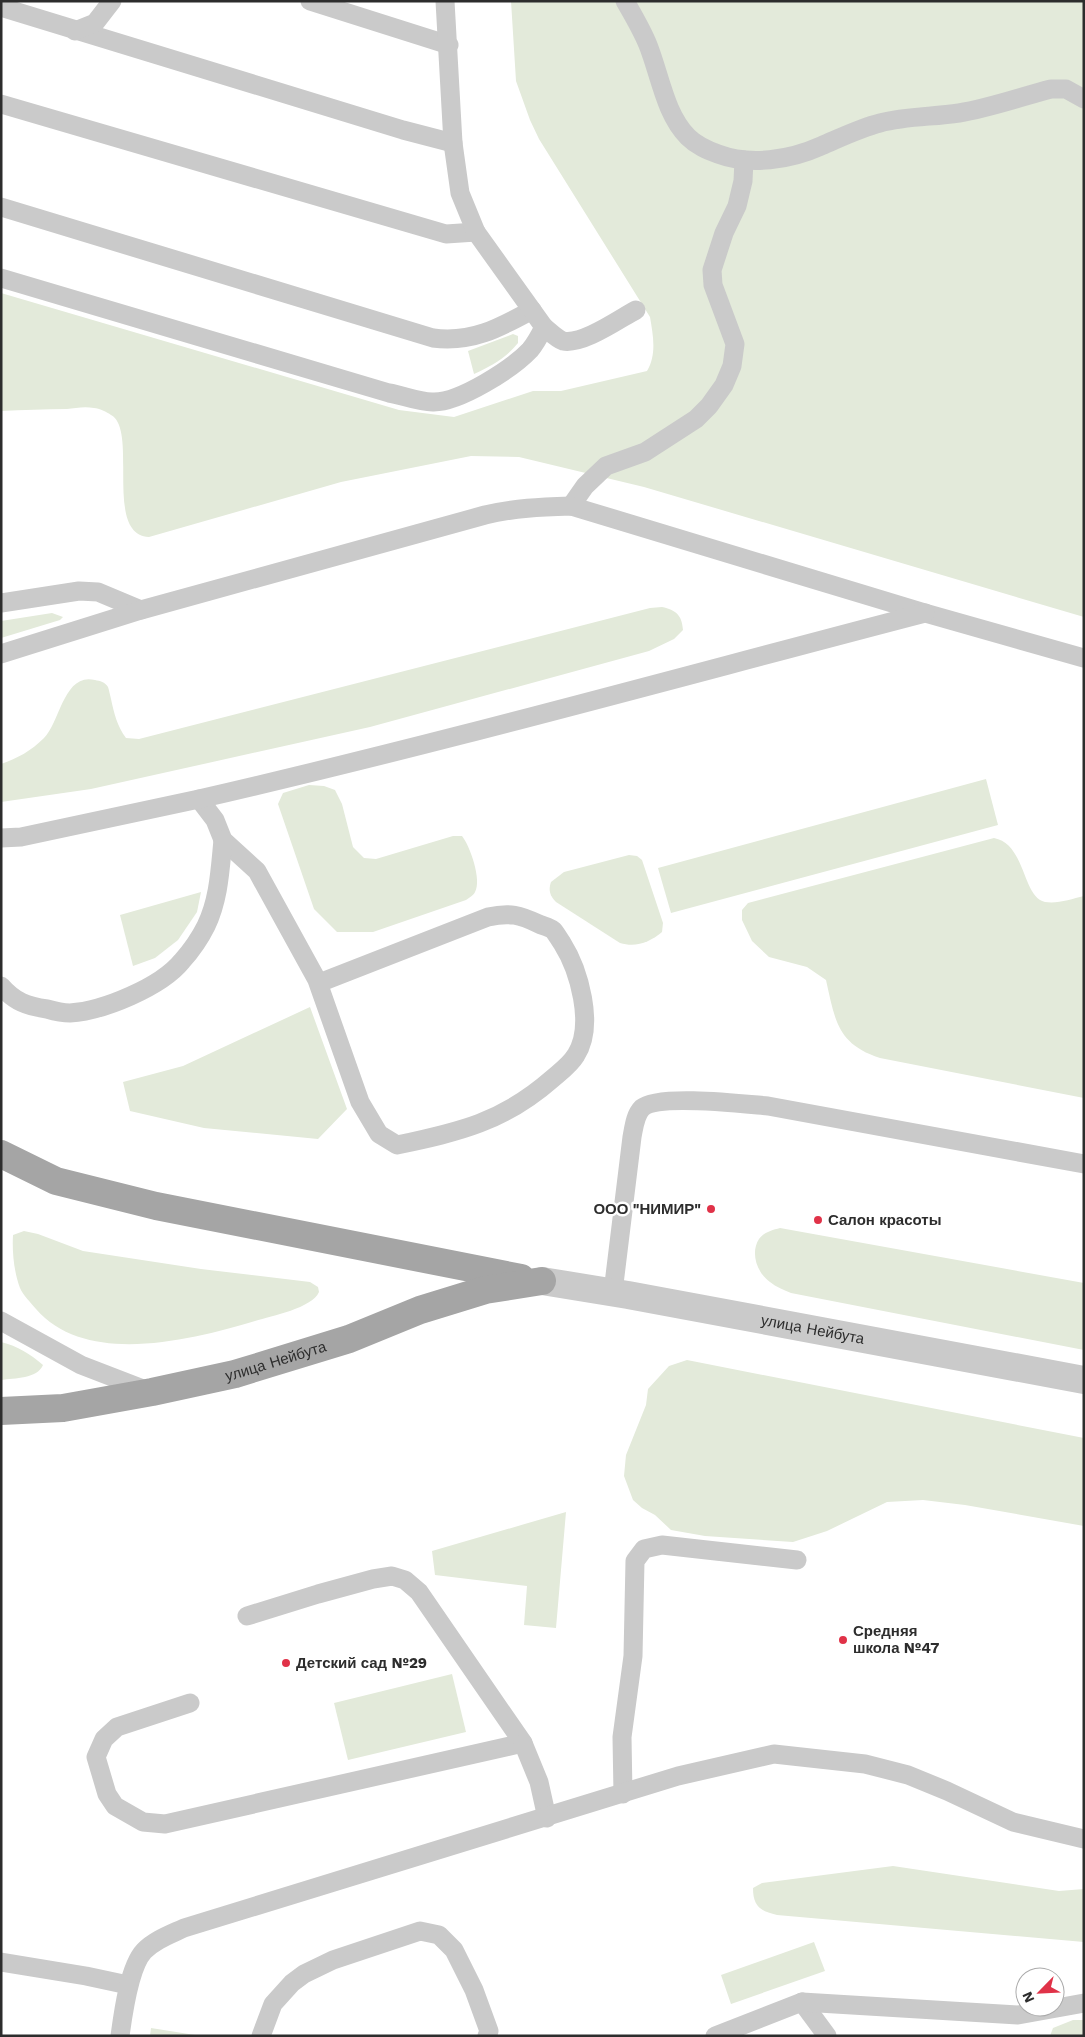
<svg xmlns="http://www.w3.org/2000/svg" width="1085" height="2037" viewBox="0 0 1085 2037" font-family="'Work Sans',sans-serif">
  <style>
    .green { fill: #e3eada }
    .lines { fill: none; stroke-linecap: round; stroke-linejoin: round }
    .service { stroke: #cacaca; stroke-width: 19 }
    .tertiary { stroke: #cacaca; stroke-width: 28 }
    .primary { stroke: #a5a5a5; stroke-width: 28 }
    .poi-dot { fill: #e03248; stroke: #fff; stroke-width: 2 }
    .labels { text-anchor: middle; dominant-baseline: central; stroke-width: 5; stroke-linejoin: round; paint-order: stroke }
    .poi-label { font-size: 15px; font-weight: bold; fill: #2d2d2d; stroke: #fff; text-anchor: start }
    .street-label { font-size: 15px; fill: #2d2d2d; stroke: #fff }
  </style>
  <rect width="100%" height="100%" fill="#fff"/>
  <g class="green">
    <path d="M511,1H1084V617L644,487L519,457L471,456L341,482L149,537C103,535 139,430 111,415C107,412 99,408 94,408C85,406 75,408 67,409C45,409 23,410 1,411V293L399,410L454,417L533,391H561L647,371C657,354 653,335 650,317L539,139L530,120L516,81Z"/>
    <path d="M513,334L518,336V343C506,358 491,366 474,374L468,351Z"/>
    <path d="M662,607C676,610 682,615 683,630L674,639L649,651L370,727L91,789L1,802V764C18,758 31,751 44,738C60,722 64,672 95,680C100,681 105,682 108,687C109,690 110,695 111,699C114,713 117,726 126,738L139,739L650,608Z"/>
    <polygon points="52,613 63,617 60,620 1,638 1,621"/>
    <polygon points="986,779 998,825 671,913 658,868"/>
    <path d="M309,785L324,786L335,790L342,804L353,847L364,858L376,859L453,836H462C470,846 482,880 475,892C474,895 470,897 466,900L373,932H337L314,909L278,804L283,793Z"/>
    <path d="M994,838C1026,844 1022,897 1045,902C1058,904 1071,899 1084,896V1098L880,1058C837,1044 835,1020 826,980L807,967L769,957L752,941L742,920V910L748,903Z"/>
    <path d="M629,855L637,856L642,860L663,923L662,932C650,942 636,948 620,943L556,902C550,896 548,890 551,882L564,872Z"/>
    <polygon points="201,892 197,912 178,940 155,958 133,966 120,915"/>
    <polygon points="310,1007 347,1109 318,1139 204,1128 130,1111 123,1082 183,1066"/>
    <path d="M780,1228L1084,1283V1350L791,1293C784,1290 776,1287 770,1282C757,1273 750,1253 759,1239C763,1233 772,1230 780,1228Z"/>
    <path d="M24,1231L38,1234L83,1251L201,1269L310,1282L318,1287L319,1292C312,1308 272,1316 255,1321C191,1340 86,1367 36,1309C31,1303 23,1295 20,1288C14,1272 12,1252 13,1235Z"/>
    <path d="M1,1342C18,1346 30,1354 43,1365C37,1379 15,1378 1,1380Z"/>
    <polygon points="687,1360 1084,1438 1084,1526 965,1505 923,1500 887,1502 827,1531 793,1542 705,1536 671,1530 655,1515 642,1508 633,1500 624,1476 626,1455 646,1405 648,1389 669,1366"/>
    <polygon points="566,1512 556,1628 524,1625 527,1586 435,1575 432,1551"/>
    <polygon points="452,1674 466,1732 348,1760 334,1703"/>
    <path d="M893,1866L1059,1891L1084,1889V1942L777,1915C760,1911 753,1906 753,1888L762,1883Z"/>
    <polygon points="814,1942 825,1971 731,2004 721,1975"/>
    <polygon points="1073,2020 1084,2020 1084,2036 1050,2036 1053,2028"/>
    <polygon points="151,2028 195,2035 199,2036 150,2036"/>
  </g>
  <g class="lines">
    <g class="service">
      <polyline points="310,1 449,45"/>
      <path d="M625,1C633,15 642,30 648,45C660,75 665,114 688,137C697,146 707,150 718,154C750,166 790,160 821,146C840,138 860,128 880,123C906,116 933,117 959,113C990,108 1020,97 1051,89H1066L1084,99"/>
      <polyline points="1,7 403,130 453,143"/>
      <polyline points="75,31 95,23 112,1"/>
      <polyline points="1,104 446,234 476,232"/>
      <path d="M1,207L433,338C472,343 499,328 532,310"/>
      <path d="M1,278L389,393C402,395 421,403 434,402C460,402 512,369 530,350C536,343 540,335 544,327L476,232L460,193L453,143L445,1"/>
      <path d="M544,327C549,331 557,339 563,341C583,345 619,319 636,310"/>
      <polyline points="571,506 585,486 606,466 645,452 696,419 709,406 724,385 732,366 735,344 713,285 712,270 724,233 737,206 743,181 744,160"/>
      <polyline points="1,603 79,591 98,592 141,610"/>
      <path d="M1,654L141,610L485,515C514,508 541,507 571,506L925,613L1084,658"/>
      <path d="M199,799L215,820L223,840L257,871L317,980L360,1102L379,1134L397,1145C459,1132 503,1122 552,1079C560,1072 570,1065 576,1055C595,1025 579,970 562,943C559,939 556,933 553,930C549,927 543,926 539,924C520,915 510,912 488,917L319,983"/>
      <path d="M1,838L21,837C80,824 140,812 199,799C443,743 683,676 925,613"/>
      <path d="M1,986C15,1002 27,1006 47,1009C54,1011 62,1013 70,1013C103,1011 161,987 182,961C191,951 200,938 206,926C219,899 220,870 223,840"/>
      <path d="M613,1292L632,1137C634,1127 635,1115 642,1108C658,1094 744,1104 768,1106L1084,1164"/>
      <polyline points="1,1321 81,1365 151,1392"/>
      <polyline points="190,1703 117,1727 104,1739 96,1757 107,1794 115,1806 143,1822 165,1824 523,1743 419,1592 405,1580 392,1576 373,1579 318,1594 247,1616"/>
      <polyline points="523,1743 539,1782 547,1818"/>
      <polyline points="623,1794 622,1737 633,1656 635,1561 644,1549 662,1545 797,1560"/>
      <polyline points="1,1962 86,1976 128,1985"/>
      <polyline points="802,2002 827,2036"/>
      <path d="M120,2036C123,2014 129,1967 144,1951C155,1940 169,1935 184,1928L678,1776L774,1754L865,1764L908,1775L947,1791L1013,1822L1084,1839"/>
      <polyline points="261,2036 273,2004 292,1983 304,1974 333,1960 420,1931 439,1935 454,1950 474,1990 489,2031 487,2036"/>
      <polyline points="715,2036 802,2002 1018,2015 1084,2003"/>
    </g>
    <path class="tertiary" id="s1" d="M542,1281L628,1295L1084,1380"/>
    <g class="primary">
      <polyline points="1,1154 56,1181 156,1206 521,1278"/>
      <path id="s2" d="M1,1411L63,1408L152,1392L235,1374L349,1339L420,1310L485,1290L542,1281"/>
    </g>
  </g>
  <g class="poi-dot">
    <circle cx="711" cy="1209" r="5"/>
    <circle cx="818" cy="1220" r="5"/>
    <circle cx="843" cy="1640" r="5"/>
    <circle cx="286" cy="1663" r="5"/>
  </g>
  <g class="labels">
    <g class="poi-label">
      <text x="701" y="1209" text-anchor="end">ООО "НИМИР"</text>
      <text x="828" y="1220">Салон красоты</text>
      <text x="853" y="1631">Средняя<tspan x="853" dy="17">школа №47</tspan></text>
      <text x="296" y="1663">Детский сад №29</text>
    </g>
    <g class="street-label">
      <text stroke="none"><textPath href="#s1" startOffset="275">улица Нейбута</textPath></text>
      <text stroke="none"><textPath href="#s2" startOffset="280">улица Нейбута</textPath></text>
    </g>
  </g>
  <rect width="1085" height="2037" fill="none" stroke="#2d2d2d" stroke-width="5"/>
  <g transform="translate(1040 1992) rotate(246)"><circle r="24" fill="#ffffff" stroke="#ababab"/>
  <path d="M0-4L9 19L0 12L-9 19Z" fill="#e03248"/>
  <text y="-8" font-size="14" font-weight="bold" text-anchor="middle" fill="#2d2d2d">N</text>
  </g>
</svg>
